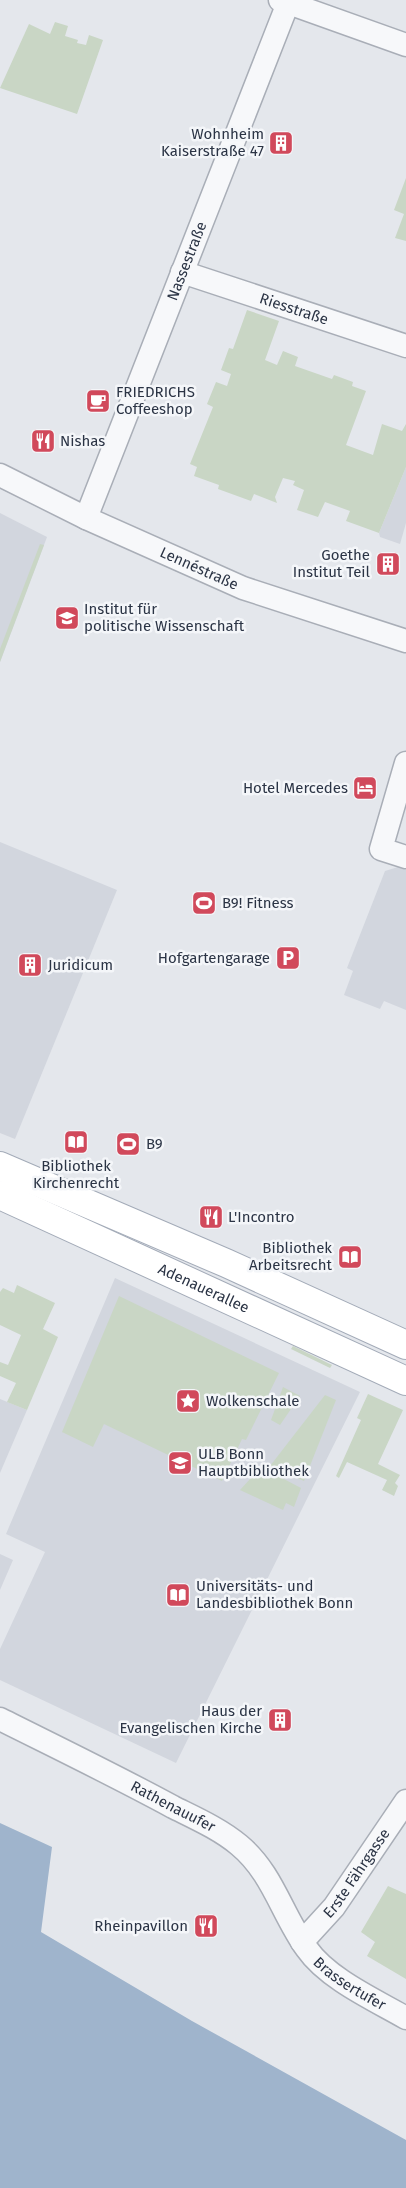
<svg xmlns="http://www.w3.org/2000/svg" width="406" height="2188" viewBox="0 0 406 2188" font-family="'Fira Sans',sans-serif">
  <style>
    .built { fill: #d2d6de }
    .green { fill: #c9d6c5 }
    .water { fill: #9fb4cc }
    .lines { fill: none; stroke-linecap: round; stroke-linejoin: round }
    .street-casing { stroke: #a9aeb7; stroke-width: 25 }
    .primary-casing { stroke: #a3abb8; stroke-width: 30 }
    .street { stroke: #f7f8fa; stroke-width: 22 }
    .primary { stroke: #fff; stroke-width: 28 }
    .labels { text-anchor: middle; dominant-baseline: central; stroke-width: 5; stroke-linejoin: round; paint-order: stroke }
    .poi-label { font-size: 15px; fill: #2b3445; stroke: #f4f6f9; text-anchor: start }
    .street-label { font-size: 15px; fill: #2b3445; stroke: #f4f6f9 }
  </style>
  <rect width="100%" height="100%" fill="#e4e7ec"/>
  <g class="built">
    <polygon points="406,467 406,523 400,544 380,537 379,533"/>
    <polygon points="0,513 47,537 0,662"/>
    <polygon points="0,842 117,890 15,1139 0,1133"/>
    <polygon points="398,867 406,870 406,1010 384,1001 380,1009 344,995 353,971 347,968 385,871"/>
    <polygon points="115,1278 360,1392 176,1763 0,1680 0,1649 45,1552 6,1534"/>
    <polygon points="0,1399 27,1410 0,1473"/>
    <polygon points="0,1554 13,1560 0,1590"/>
  </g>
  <g class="green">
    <polygon points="55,22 68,26 65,36 78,40 77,43 86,45 89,35 103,40 77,114 0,88 29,24 50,34"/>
    <polygon points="406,178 406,241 395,238 404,214 394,210"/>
    <polygon points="247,310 279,321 265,360 277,365 283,351 298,357 295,366 332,379 334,375 353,382 352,386 366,391 346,445 373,455 382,424 402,431 406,424 406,467 379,533 346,521 350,511 325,502 318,517 297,510 304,490 293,485 295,481 283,478 275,497 277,503 254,494 251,501 218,489 219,485 194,476 197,467 190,464 213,407 207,404 216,382 227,386 231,374 221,370 229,348 233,349"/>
    <polygon points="40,544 44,545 0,662 0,649"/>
    <polygon points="17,1285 55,1303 43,1329 58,1337 27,1410 7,1402 16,1383 0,1376 0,1362 8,1365 21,1335 0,1325 0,1292 3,1288 14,1293"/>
    <polygon points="119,1296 279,1373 246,1440 242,1439 222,1481 104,1424 93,1447 62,1432"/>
    <polygon points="293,1346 332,1365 330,1368 291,1349"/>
    <polygon points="283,1387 300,1396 280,1425 271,1420"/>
    <polygon points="368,1394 403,1410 378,1464 400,1475 395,1483 398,1486 394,1496 382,1490 387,1480 347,1462 339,1478 336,1476 361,1420 357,1418"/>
    <polygon points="325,1395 336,1400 304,1481 270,1466"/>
    <polygon points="261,1467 301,1488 294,1507 286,1503 283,1510 240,1490"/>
    <polygon points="388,1886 406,1894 406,1979 367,1956 375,1942 361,1932"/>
  </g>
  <polygon class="water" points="0,1823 52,1847 41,1932 192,2021 406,2140 406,2188 0,2188"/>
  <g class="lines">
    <defs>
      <g id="street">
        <polyline points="280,0 406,45"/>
        <path id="s1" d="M182,272L406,346"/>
        <path id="s2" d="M0,475L86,518L243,588L406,641"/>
        <path id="s3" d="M86,518L288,3"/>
        <polyline points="406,763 381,849 406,857"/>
        <path id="s4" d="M0,1719C58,1748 116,1776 173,1807C195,1818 220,1829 239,1845C273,1873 282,1915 307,1949C328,1979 375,2000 406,2018"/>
        <path id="s5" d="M302,1942L334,1907L406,1801"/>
      </g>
      <g id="primary">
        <polyline points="0,1166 226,1263 406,1345"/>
        <path id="s6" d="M0,1195L406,1381"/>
      </g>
    </defs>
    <use href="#street" class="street-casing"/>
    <use href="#primary" class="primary-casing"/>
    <use href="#street" class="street"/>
    <use href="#primary" class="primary"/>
  </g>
  <defs>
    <symbol id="building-square" viewBox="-11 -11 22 22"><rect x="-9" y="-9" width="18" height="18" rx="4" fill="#d1495b" stroke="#f4f6f9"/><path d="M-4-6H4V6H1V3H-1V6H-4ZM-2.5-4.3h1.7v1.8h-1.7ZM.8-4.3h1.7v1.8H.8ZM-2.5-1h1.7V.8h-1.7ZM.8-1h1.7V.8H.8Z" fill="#fff"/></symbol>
    <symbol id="cafe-square" viewBox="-11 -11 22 22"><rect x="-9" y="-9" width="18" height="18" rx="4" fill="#d1495b" stroke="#f4f6f9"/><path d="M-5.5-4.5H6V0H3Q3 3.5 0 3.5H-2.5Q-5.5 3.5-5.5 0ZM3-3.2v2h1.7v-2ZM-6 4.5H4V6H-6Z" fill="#fff"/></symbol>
    <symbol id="restaurant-square" viewBox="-11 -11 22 22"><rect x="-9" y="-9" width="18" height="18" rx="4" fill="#d1495b" stroke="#f4f6f9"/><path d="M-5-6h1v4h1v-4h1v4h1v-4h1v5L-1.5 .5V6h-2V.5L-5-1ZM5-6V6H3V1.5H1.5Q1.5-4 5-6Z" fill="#fff"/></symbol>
    <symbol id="university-square" viewBox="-11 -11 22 22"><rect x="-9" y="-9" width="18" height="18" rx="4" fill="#d1495b" stroke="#f4f6f9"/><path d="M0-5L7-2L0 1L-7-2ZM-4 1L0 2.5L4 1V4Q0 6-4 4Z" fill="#fff"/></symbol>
    <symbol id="hotel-square" viewBox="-11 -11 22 22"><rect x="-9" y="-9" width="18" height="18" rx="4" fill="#d1495b" stroke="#f4f6f9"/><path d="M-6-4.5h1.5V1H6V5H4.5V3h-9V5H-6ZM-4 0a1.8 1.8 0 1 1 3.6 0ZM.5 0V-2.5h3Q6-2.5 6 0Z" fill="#fff"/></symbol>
    <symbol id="stadium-square" viewBox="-11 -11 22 22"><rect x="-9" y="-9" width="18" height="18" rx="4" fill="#d1495b" stroke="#f4f6f9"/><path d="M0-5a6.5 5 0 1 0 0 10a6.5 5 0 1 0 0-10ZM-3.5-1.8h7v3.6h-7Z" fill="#fff"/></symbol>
    <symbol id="parking-square" viewBox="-11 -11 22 22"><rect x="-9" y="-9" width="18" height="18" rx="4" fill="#d1495b" stroke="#f4f6f9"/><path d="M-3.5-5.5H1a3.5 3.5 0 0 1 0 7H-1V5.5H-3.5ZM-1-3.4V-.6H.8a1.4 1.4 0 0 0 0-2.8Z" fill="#fff"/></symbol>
    <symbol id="library-square" viewBox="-11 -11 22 22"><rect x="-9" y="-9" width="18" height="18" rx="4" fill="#d1495b" stroke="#f4f6f9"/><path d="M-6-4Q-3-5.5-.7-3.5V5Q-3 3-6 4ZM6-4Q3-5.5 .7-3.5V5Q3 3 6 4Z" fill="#fff"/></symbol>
    <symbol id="sight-square" viewBox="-11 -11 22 22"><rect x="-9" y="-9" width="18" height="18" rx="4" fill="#d1495b" stroke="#f4f6f9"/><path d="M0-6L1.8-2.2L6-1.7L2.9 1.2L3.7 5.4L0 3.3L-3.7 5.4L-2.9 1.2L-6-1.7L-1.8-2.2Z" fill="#fff"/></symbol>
  </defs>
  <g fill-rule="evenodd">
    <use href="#building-square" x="267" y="129" width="28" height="28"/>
    <use href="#cafe-square" x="84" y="387" width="28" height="28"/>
    <use href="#restaurant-square" x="29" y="427" width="28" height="28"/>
    <use href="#building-square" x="374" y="550" width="28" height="28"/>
    <use href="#university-square" x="53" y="604" width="28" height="28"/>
    <use href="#hotel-square" x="351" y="774" width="28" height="28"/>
    <use href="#stadium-square" x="190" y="889" width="28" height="28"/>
    <use href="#parking-square" x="274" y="944" width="28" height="28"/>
    <use href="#building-square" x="16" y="951" width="28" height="28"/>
    <use href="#library-square" x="62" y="1128" width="28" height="28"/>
    <use href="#stadium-square" x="114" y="1130" width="28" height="28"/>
    <use href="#restaurant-square" x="197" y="1203" width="28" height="28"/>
    <use href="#library-square" x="336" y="1243" width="28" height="28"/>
    <use href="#sight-square" x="174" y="1387" width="28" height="28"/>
    <use href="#university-square" x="166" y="1449" width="28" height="28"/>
    <use href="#library-square" x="164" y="1581" width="28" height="28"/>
    <use href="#building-square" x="266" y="1706" width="28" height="28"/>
    <use href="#restaurant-square" x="192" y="1912" width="28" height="28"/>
  </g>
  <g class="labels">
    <g class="poi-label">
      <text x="264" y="134" text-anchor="end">Wohnheim<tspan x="264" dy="17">Kaiserstraße 47</tspan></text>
      <text x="116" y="392">FRIEDRICHS<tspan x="116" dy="17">Coffeeshop</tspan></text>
      <text x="60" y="441">Nishas</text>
      <text x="370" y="555" text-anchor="end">Goethe<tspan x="370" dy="17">Institut Teil</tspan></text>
      <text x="84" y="609">Institut für<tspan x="84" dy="17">politische Wissenschaft</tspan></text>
      <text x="348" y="788" text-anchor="end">Hotel Mercedes</text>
      <text x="222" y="903">B9! Fitness</text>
      <text x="270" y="958" text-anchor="end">Hofgartengarage</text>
      <text x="48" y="965">Juridicum</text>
      <text x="146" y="1144">B9</text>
      <text x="76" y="1166" text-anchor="middle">Bibliothek<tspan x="76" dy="17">Kirchenrecht</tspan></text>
      <text x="228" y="1217">L'Incontro</text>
      <text x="332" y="1248" text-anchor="end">Bibliothek<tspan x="332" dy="17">Arbeitsrecht</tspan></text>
      <text x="206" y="1401">Wolkenschale</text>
      <text x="198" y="1454">ULB Bonn<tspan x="198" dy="17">Hauptbibliothek</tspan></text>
      <text x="196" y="1586">Universitäts- und<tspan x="196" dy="17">Landesbibliothek Bonn</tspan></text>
      <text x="262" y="1711" text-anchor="end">Haus der<tspan x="262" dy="17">Evangelischen Kirche</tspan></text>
      <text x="188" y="1926" text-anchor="end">Rheinpavillon</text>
    </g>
    <g class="street-label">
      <text stroke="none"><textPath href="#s3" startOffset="276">Nassestraße</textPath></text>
      <text stroke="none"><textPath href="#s1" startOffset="118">Riesstraße</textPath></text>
      <text stroke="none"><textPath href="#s2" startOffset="220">Lennéstraße</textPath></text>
      <text stroke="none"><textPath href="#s6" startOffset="224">Adenauerallee</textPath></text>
      <text stroke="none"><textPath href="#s4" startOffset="194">Rathenauufer</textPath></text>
      <text stroke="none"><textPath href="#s5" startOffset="88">Erste Fährgasse</textPath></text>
      <text stroke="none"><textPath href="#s4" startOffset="451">Brassertufer</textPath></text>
    </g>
  </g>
</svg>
